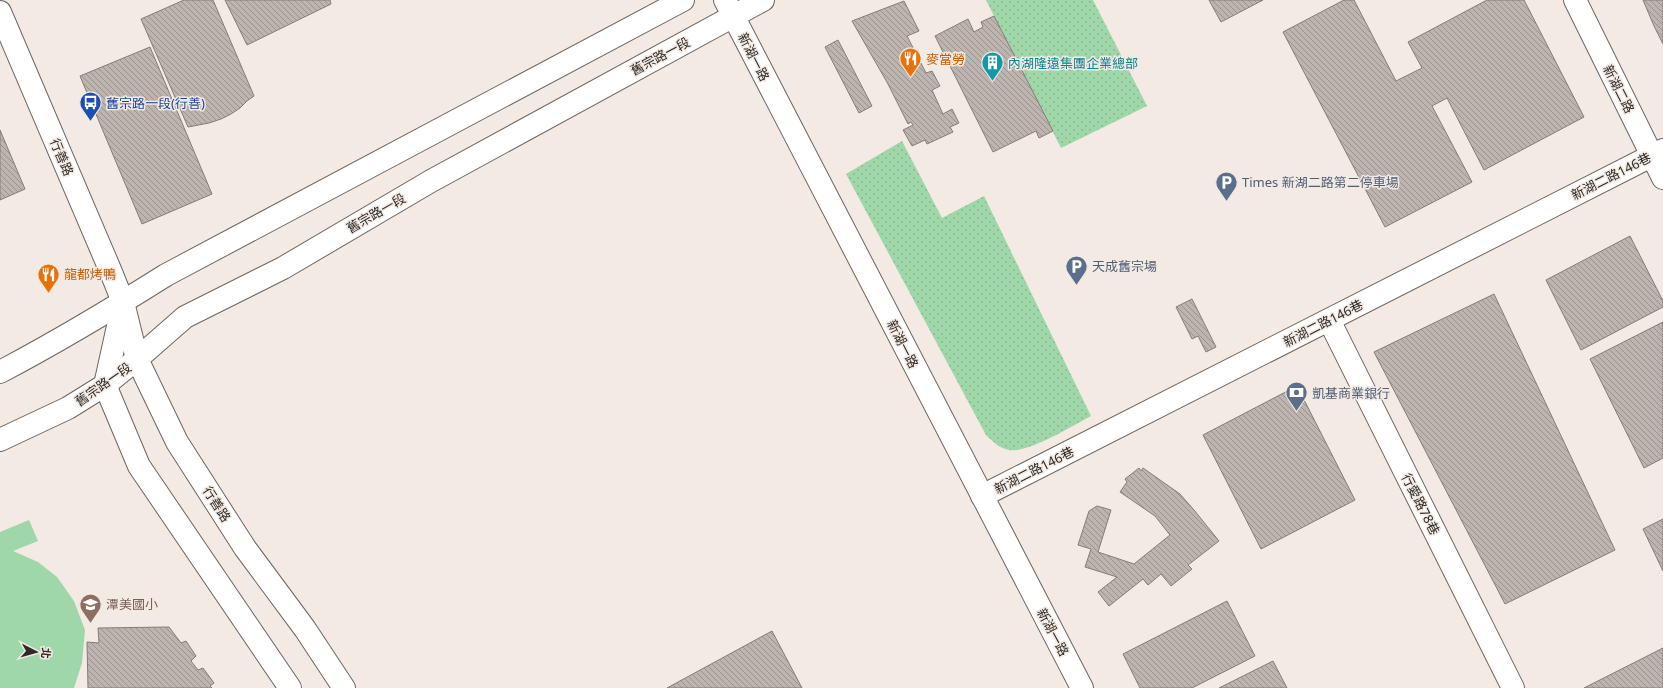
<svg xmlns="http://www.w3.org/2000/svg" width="1663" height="688" viewBox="0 0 1663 688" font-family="'Noto Sans','Noto Sans TC',sans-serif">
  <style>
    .grass { fill: url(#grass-dots) }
    .park { fill: #9fd7a9 }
    .building { fill: url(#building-back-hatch); stroke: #847c76 }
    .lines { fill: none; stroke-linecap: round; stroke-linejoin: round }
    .minor-casing { stroke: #6d6560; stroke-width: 24 }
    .major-casing { stroke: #6d6560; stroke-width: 24 }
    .minor { stroke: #fff; stroke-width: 22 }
    .major { stroke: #fff; stroke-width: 22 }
    .labels { text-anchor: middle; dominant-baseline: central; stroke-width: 3; stroke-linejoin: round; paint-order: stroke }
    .street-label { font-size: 13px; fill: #2d2a27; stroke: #f3eae4 }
    .food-label { font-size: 13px; fill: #c56008; stroke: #f3eae4; text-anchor: start }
    .culture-label { font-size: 13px; fill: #0d838f; stroke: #f3eae4; text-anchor: start }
    .transit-label { font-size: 13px; fill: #164399; stroke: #f3eae4; text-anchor: start }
    .service-label { font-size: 13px; fill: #4e5e75; stroke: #f3eae4; text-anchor: start }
    .education-label { font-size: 13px; fill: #785e54; stroke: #f3eae4; text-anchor: start }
  </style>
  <defs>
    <pattern id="grass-dots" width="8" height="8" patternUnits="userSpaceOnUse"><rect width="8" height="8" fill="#9fd7a9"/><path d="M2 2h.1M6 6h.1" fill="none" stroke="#89b991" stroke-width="1.8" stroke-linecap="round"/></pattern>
    <pattern id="building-back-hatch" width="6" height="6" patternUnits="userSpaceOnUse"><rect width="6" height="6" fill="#bdb4af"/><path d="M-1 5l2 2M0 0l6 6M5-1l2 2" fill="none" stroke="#9a938e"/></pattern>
  </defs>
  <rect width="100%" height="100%" fill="#f3eae4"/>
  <g class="grass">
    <polygon points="986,0 1093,0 1147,106 1061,148"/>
    <path d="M902,141L942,218L984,196L1091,416C1072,426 1029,453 1009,450C999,448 992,441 986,435L846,174Z"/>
  </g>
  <polygon class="park" points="29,520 38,541 13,551 38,562 57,577 74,601 85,630 82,663 74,688 0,688 0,532"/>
  <g class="building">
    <polygon points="184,0 213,0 254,96 247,101 240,108 231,114 221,119 209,123 188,127 141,19"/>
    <polygon points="225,0 330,0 331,4 247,45"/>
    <polygon points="1209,0 1263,0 1221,22"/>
    <polygon points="1344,0 1354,0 1396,81 1422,68 1408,42 1487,0 1524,0 1584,117 1484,170 1447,98 1432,106 1472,182 1385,227 1283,32"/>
    <polygon points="1643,0 1663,0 1663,44 1654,26"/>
    <polygon points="904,1 919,31 907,36 926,73 932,71 940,86 932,90 943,114 952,109 959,123 950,127 953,132 927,144 925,140 912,146 903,130 913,125 911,122 908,124 888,84 852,21"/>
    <polygon points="994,16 1053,131 1039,138 1036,131 993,152 935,36 968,19 974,32 983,27 981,22"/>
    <polygon points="838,40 872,106 859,113 825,47"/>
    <polygon points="150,47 212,194 142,224 80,76"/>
    <polygon points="0,130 25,189 0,200"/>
    <polygon points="1630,236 1663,301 1663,307 1581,350 1546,280"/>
    <polygon points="1494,294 1615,550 1505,604 1374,352"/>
    <polygon points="1192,299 1216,347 1206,352 1198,336 1192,339 1176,307"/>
    <polygon points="1663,322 1663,458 1644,468 1590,359"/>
    <polygon points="1297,386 1355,500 1261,549 1203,435"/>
    <polygon points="1139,468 1141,471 1143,468 1180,494 1194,510 1219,541 1188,565 1192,569 1171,586 1161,574 1148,585 1143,579 1109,606 1098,592 1117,577 1085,567 1091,549 1078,545 1089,511 1097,506 1111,510 1098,552 1134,564 1170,535 1155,516 1120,492 1127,482 1125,479"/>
    <polygon points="1663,519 1663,571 1643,529"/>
    <polygon points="1227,601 1255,656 1192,688 1140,688 1123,654"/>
    <polygon points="169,627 181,643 186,641 196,656 191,661 198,670 203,668 214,683 210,686 212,688 88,688 87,642 99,643 98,628"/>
    <polygon points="772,631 802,688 667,688"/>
    <polygon points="1663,648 1663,688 1584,688"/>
    <polygon points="1273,661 1287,688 1219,688"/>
  </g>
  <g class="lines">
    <defs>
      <g id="minor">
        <polyline points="725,0 1082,688"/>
        <polyline points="1575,0 1663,178"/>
        <polyline points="0,12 111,272 123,302 137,359 177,442 245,548 305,629 344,688"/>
        <polyline points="122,308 105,385 139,466 290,688"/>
        <polyline points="1329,320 1513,688"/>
        <polyline points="982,496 1663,150"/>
      </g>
      <g id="major">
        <path d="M0,372C57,342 112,309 166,275L683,0"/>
        <polyline points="0,440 68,408 105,385 137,359 185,317 283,268 431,181 763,0"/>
      </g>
    </defs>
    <use href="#minor" class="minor-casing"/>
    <use href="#major" class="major-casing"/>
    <use href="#minor" class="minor"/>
    <use href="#major" class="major"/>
  </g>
  <defs>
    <symbol id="restaurant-pin" viewBox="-11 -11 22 30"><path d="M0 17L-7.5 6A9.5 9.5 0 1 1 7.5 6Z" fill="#e8710a" stroke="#f3eae4"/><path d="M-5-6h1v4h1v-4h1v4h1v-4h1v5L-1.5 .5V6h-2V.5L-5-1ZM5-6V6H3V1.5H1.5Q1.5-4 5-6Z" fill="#fff"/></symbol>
    <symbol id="building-pin" viewBox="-11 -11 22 30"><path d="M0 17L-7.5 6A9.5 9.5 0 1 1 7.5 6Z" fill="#0f9aa8" stroke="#f3eae4"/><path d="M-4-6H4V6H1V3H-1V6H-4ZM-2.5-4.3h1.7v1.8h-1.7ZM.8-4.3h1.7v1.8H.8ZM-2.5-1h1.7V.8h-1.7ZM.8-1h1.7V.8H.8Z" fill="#fff"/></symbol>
    <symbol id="bus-pin" viewBox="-11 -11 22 30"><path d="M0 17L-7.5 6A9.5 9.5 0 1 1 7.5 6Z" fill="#1a4fb4" stroke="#f3eae4"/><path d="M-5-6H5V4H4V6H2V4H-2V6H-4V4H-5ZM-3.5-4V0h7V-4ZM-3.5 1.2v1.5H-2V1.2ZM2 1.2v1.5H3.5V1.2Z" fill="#fff"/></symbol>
    <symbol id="parking-pin" viewBox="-11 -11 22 30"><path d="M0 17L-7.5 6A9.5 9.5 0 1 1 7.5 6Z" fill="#5c6f8a" stroke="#f3eae4"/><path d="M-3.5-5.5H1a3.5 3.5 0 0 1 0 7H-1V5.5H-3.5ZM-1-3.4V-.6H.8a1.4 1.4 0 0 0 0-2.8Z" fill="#fff"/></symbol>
    <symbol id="bank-pin" viewBox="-11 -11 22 30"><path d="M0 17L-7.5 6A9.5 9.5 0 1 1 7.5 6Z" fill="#5c6f8a" stroke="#f3eae4"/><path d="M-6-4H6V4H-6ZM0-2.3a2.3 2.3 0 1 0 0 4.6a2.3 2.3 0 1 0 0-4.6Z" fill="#fff"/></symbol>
    <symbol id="school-pin" viewBox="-11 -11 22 30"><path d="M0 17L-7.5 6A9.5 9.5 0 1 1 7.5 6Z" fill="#8d6e63" stroke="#f3eae4"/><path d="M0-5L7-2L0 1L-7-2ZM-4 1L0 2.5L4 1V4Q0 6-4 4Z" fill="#fff"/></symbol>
  </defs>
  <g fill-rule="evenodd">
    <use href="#restaurant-pin" x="898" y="46" width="25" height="34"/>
    <use href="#building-pin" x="980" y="50" width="25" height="34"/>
    <use href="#bus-pin" x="78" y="90" width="25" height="34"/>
    <use href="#parking-pin" x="1214" y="170" width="25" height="34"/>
    <use href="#parking-pin" x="1064" y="254" width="25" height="34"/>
    <use href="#restaurant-pin" x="36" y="262" width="25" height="34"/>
    <use href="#bank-pin" x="1284" y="380" width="25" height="34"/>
    <use href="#school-pin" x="78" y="592" width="25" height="34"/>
  </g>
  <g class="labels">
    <g class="street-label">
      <text transform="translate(660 56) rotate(-28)">舊宗路一段</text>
      <text transform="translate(754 57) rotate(63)">新湖一路</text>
      <text transform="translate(1619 89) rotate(63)">新湖二路</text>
      <text transform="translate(62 157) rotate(67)">行善路</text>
      <text transform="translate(1611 176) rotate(-27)">新湖二路146巷</text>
      <text transform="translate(376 213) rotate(-30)">舊宗路一段</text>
      <text transform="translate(1323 323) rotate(-27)">新湖二路146巷</text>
      <text transform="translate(903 344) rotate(63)">新湖一路</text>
      <text transform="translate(103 384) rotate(-35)">舊宗路一段</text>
      <text transform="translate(1034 470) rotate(-27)">新湖二路146巷</text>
      <text transform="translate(217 504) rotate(57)">行善路</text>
      <text transform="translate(1421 504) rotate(63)">行愛路78巷</text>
      <text transform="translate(1053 632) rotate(62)">新湖一路</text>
    </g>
    <g class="food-label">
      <text x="926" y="59">麥當勞</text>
      <text x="64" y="274">龍都烤鴨</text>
    </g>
    <g class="culture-label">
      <text x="1008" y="63">內湖隆遠集團企業總部</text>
    </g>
    <g class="transit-label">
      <text x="106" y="103">舊宗路一段(行善)</text>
    </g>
    <g class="service-label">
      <text x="1242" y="182">Times 新湖二路第二停車場</text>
      <text x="1092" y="266">天成舊宗場</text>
      <text x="1312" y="393">凱基商業銀行</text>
    </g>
    <g class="education-label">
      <text x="106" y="604">潭美國小</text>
    </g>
  </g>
  <g transform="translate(36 652) rotate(96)" stroke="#f3eae4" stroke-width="3" paint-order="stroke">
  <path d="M0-3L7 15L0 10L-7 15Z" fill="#2d2a27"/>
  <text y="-6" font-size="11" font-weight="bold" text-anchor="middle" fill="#2d2a27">北</text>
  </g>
</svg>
